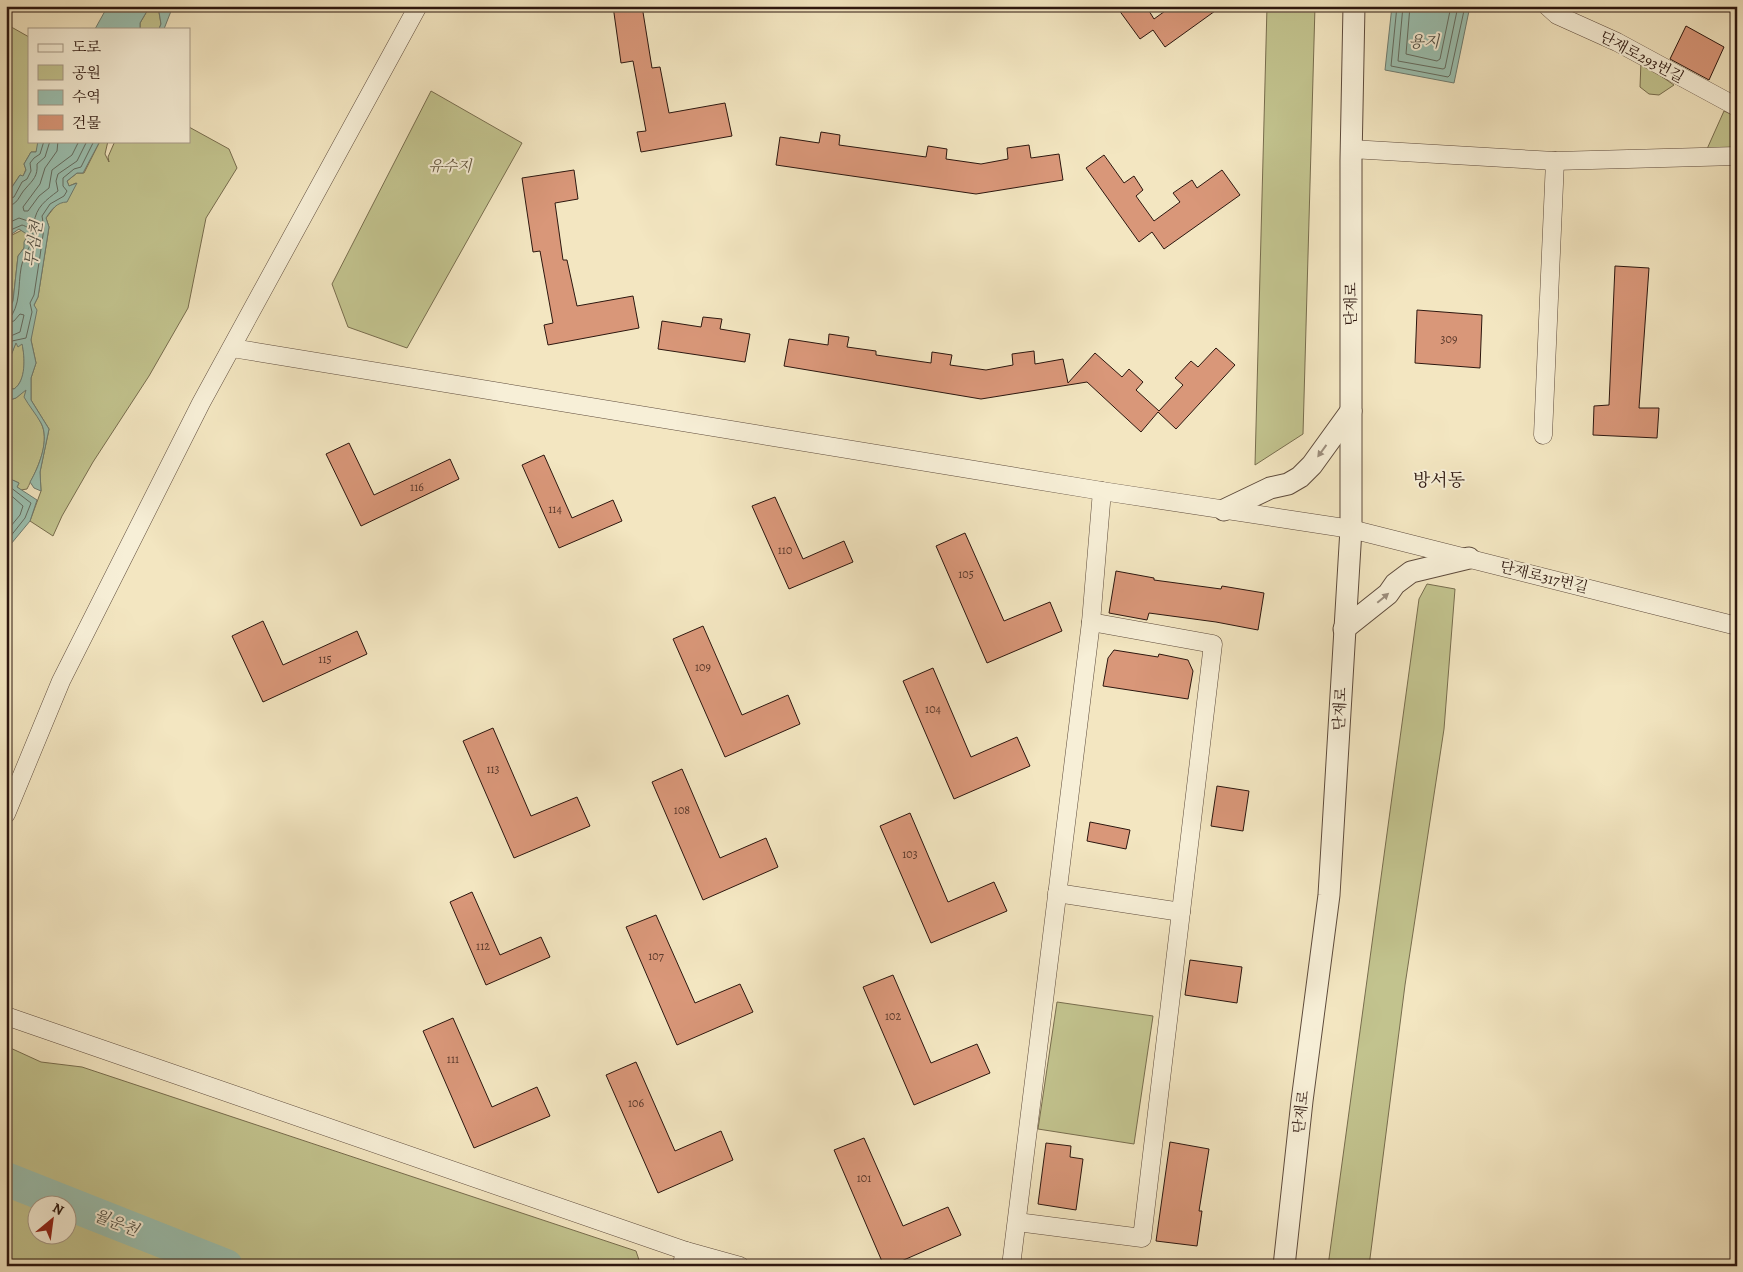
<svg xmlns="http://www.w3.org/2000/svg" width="1743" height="1272" viewBox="0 0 1743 1272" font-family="Alegreya,'Noto Serif KR',serif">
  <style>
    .green { fill: #c2c38e; stroke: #786d4e }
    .water { fill: #9bc0b0; stroke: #6f7c70 }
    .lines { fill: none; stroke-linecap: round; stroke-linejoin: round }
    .shore { stroke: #646c60; stroke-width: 1 }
    .river { stroke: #9bc0b0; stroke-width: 34 }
    .building { fill: #d99779; stroke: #2d170f }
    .minor-casing { stroke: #5e4b3c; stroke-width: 19 }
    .tertiary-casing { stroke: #5e4b3c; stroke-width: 23 }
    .minor { stroke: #f7efd7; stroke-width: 18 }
    .tertiary { stroke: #f7efd7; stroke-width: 21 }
    .oneway { fill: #9c8e7d }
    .labels { text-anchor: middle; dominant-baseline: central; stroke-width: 4; stroke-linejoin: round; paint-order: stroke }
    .number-label { font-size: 12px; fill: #58372a }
    .street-label { font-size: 15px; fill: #2d170f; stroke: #f7efd7 }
    .park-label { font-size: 15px; font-style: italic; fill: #61533b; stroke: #f7efd7 }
    .water-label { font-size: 16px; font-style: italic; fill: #545247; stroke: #f7efd7 }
    .quarter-label { font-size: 18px; fill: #2d170f; stroke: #f7efd7 }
  </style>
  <rect width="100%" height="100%" fill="#f3e6c1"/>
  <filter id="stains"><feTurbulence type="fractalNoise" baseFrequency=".004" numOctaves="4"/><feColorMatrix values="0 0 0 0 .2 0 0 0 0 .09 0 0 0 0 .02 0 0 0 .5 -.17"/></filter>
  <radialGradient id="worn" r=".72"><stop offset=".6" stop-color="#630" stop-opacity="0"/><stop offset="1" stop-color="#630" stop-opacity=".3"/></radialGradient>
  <g class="green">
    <polygon points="150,6 158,6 161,24 159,29 140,29 140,23"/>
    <polygon points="1267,6 1315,6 1303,434 1255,465"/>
    <polygon points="6,24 29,37 29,141 38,141 39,144 36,152 31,152 24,164 26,169 23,177 20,175 6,196"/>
    <polygon points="1641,61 1645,65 1674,85 1659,95 1649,94 1640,87"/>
    <polygon points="431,91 522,143 407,348 348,327 332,284"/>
    <polygon points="1724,111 1737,117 1737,148 1707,149"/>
    <path d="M189,127L229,149L237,168L206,218L188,308L149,376L93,462L62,516L53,536L30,521L41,491L40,472L49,429L31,400V378L36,363L31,340L34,305L38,297L49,227L46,218C55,205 66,196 76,183L69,186L67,181L77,173H84L100,141H108L105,154L109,162L108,157L115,141H189Z"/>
    <polygon points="22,230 28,235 24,248 18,256 13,301 6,316 6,238"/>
    <path d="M16,342L22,343C25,357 27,380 14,389L6,388V368Z"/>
    <path d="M26,389C28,404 36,411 42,425C50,445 36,471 27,489L21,490L17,487L19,483L6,477V401L16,398Z"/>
    <polygon points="1427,584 1455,589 1444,729 1405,985 1369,1266 1328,1266 1419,599"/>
    <polygon points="1057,1002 1153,1016 1134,1144 1038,1129"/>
    <polygon points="6,1046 41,1062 82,1067 636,1251 641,1266 241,1266 6,1174"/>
    <polygon points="6,1187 53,1204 38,1204 38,1234 68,1234 68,1210 205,1266 15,1266 6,1262"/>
  </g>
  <g class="water">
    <polygon points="105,6 150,6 140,23 140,29 95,29 105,11"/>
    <polygon points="158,6 173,6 164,29 159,29 161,24"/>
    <polygon points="1392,6 1470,6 1454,83 1385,70"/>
    <path d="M38,141H100L83,173H77L67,181L69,186L77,183L67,202C57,202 51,210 46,218L49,227L38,297L34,305L37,310L31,340L36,363L31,378V400L49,429L40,472L41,491L34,488L30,482C39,467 50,439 41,423C36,414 29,406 24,397L26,390L16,398L6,401V388L14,389C26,381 25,357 22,344L18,347L16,343L6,368V316L13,301L18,256L24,248V242L28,235L19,229L6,238V196L20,175L23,176L26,170L24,164L31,152H36Z"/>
    <polygon points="6,477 19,483 17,487 37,500 30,521 6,550"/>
  </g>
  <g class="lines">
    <g class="shore">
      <polyline points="1397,6 1391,66 1448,77 1450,75 1465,6"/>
      <polyline points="1403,6 1398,61 1443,69 1445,68 1458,6"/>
      <polyline points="1410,6 1406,54 1437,61 1440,59 1451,6"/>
      <polyline points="58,141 57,151 45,168 40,184 23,207 24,211 28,211 39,196 49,188 52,170 72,155 79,141"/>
      <polyline points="6,200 14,197 22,182 27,179 31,171 30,163 34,158 40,154 44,141"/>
      <path d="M6,206C19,205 18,196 26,188C33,180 38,176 37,164L45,157L50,141"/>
      <path d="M6,224L19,218L34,223C36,207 46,200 58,191L56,181L58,174L77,161L87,141"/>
      <path d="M6,232L22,225C26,226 33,230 33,235C33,243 25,253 23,260C17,279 22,298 12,315L6,317"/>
      <polyline points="6,323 14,321 20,314 24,315 20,332 6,338"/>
      <polyline points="6,353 12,341 26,338 32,312 30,303 34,295 40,256 44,228 42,216 50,204 64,196 67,191 63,186 63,178 74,169 81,167 94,141"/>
      <polyline points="6,484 31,503 25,518 6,542"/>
      <polyline points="6,491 23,506 20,515 6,532"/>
    </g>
    <polyline class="river" points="6,1179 226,1266"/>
  </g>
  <g class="building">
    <polygon points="613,6 642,6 652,68 660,67 669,113 725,103 732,136 641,152 637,132 646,131 633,61 621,63"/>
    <polygon points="1116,6 1146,6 1154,19 1172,6 1222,6 1165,47 1153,30 1140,39"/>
    <polygon points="1686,26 1724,47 1709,80 1670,59"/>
    <polygon points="821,132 840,135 839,145 926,157 928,146 947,149 946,159 981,164 1008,159 1007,148 1029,145 1031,158 1059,154 1063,180 976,194 776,165 780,137 819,143"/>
    <polygon points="1104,155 1124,183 1134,176 1143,190 1136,196 1154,221 1180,202 1173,193 1192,180 1197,188 1222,170 1240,195 1164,249 1152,232 1139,242 1086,168"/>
    <polygon points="574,170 578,199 555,203 563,260 567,260 577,306 633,296 639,328 548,345 544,325 553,323 540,251 533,252 522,178"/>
    <polygon points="1615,266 1649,268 1639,408 1659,408 1657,438 1593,435 1594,406 1609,405"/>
    <polygon points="1417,310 1482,315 1480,368 1415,363"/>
    <polygon points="703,317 722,319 720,329 750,334 745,362 658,349 662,321 701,327"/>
    <polygon points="829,334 849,337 847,347 876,351 876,355 931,363 932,352 952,355 950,365 986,370 1013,365 1012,354 1034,351 1035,364 1063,359 1068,383 1095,353 1122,377 1129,369 1143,382 1136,390 1159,411 1183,385 1175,378 1191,361 1198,367 1216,348 1235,365 1176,429 1158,412 1141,432 1087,382 981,399 784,366 789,339 828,345"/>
    <polygon points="349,443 374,495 450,459 459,479 361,526 326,454"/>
    <polygon points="544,455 572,518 613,500 622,521 559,548 522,465"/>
    <polygon points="775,497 803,559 844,541 853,562 789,589 752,506"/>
    <polygon points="965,533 1004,621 1050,602 1062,631 987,663 936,546"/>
    <polygon points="1116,571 1154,578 1154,580 1221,589 1222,586 1264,593 1258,630 1216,622 1149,613 1147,620 1109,613"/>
    <polygon points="263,621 283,665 357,631 367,654 263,702 232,636"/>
    <polygon points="703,626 742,715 788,695 800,724 725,757 673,639"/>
    <polygon points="1114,650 1158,657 1159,654 1188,660 1193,671 1188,699 1103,686 1108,658"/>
    <polygon points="933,668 971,757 1017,737 1030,766 954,799 903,681"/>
    <polygon points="493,728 531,816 577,797 590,826 514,858 463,741"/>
    <polygon points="682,769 720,858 766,838 778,867 703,900 652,782"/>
    <polygon points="1217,786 1249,791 1243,831 1211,826"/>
    <polygon points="910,813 948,902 994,882 1007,911 931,943 880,826"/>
    <polygon points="1090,822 1130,830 1126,849 1087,841"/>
    <polygon points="472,892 500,955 541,937 550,957 486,985 450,902"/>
    <polygon points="656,915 695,1003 740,984 753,1012 677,1045 626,927"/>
    <polygon points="1190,960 1242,967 1237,1003 1185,995"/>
    <polygon points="893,975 931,1063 977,1044 990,1073 914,1105 863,987"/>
    <polygon points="453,1018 492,1107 537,1087 550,1116 474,1148 423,1031"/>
    <polygon points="636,1062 675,1151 721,1131 733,1160 658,1193 606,1075"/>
    <polygon points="864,1138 903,1226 948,1207 961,1235 890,1266 884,1266 834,1150"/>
    <polygon points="1170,1142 1209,1149 1199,1211 1202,1211 1197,1246 1156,1241"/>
    <polygon points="1046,1143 1071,1146 1070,1157 1083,1159 1076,1210 1038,1204"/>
  </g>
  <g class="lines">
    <defs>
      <g id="minor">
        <polyline points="1547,6 1557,15 1617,42 1737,107"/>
        <polyline points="1351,149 1555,161 1737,156"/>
        <polyline points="232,348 1102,491 1351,529 1737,626"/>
        <polyline points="1543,435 1555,161"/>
        <polyline points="6,814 61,681 201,403 418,6"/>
        <polyline points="1057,893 1181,912"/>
        <polyline points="6,1016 686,1251 740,1266"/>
        <polyline points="1017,1222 1142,1238 1213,644 1091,622"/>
        <polyline points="681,1266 686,1251"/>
        <polyline points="1011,1266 1091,622 1102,491"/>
      </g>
      <g id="tertiary">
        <polyline points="1224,510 1270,488 1288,484 1300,477 1312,465 1351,411"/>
        <polyline points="1344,629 1388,594 1395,584 1411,572 1469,558"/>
        <polyline points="1284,1266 1302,1101 1329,895 1351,529 1351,160 1354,6"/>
      </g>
    </defs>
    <use href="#minor" class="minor-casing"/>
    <use href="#tertiary" class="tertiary-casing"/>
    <use href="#minor" class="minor"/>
    <use href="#tertiary" class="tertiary"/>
  </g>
  <defs><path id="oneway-solid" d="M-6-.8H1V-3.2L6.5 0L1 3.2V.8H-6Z" transform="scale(1.25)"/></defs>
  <g class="oneway">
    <use href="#oneway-solid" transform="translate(1322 451) rotate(126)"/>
    <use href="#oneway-solid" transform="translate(1383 598) rotate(-40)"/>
  </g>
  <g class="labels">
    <g class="number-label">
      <text x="1449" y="339">309</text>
      <text x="417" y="487">116</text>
      <text x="555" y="509">114</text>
      <text x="785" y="550">110</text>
      <text x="966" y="574">105</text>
      <text x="325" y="659">115</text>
      <text x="703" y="667">109</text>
      <text x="933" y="709">104</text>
      <text x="493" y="769">113</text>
      <text x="682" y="810">108</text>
      <text x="910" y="854">103</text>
      <text x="483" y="946">112</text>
      <text x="656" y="956">107</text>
      <text x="893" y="1016">102</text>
      <text x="453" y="1059">111</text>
      <text x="636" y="1103">106</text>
      <text x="864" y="1178">101</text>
    </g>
    <g class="street-label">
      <text transform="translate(1642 57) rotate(28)">단재로293번길</text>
      <text transform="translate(1351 304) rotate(-90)">단재로</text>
      <text transform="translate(1544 577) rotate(14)">단재로317번길</text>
      <text transform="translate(1340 709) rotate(-87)">단재로</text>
      <text transform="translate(1301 1112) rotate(-83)">단재로</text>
    </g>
    <g class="park-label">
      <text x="450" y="166">유수지</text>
    </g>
    <g class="water-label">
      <text x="1424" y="42">용지</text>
      <text transform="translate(34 244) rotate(-82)">무심천</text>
      <text transform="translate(116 1223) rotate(21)">월운천</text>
    </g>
    <g class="quarter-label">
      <text x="1439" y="480">방서동</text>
    </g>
  </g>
  <rect width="1743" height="1272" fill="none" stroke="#f3e6c1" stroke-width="25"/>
  <rect x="8" y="8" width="1728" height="1257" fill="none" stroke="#2d170f" stroke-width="2.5"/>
  <rect x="12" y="12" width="1718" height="1247" fill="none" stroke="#2d170f"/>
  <rect x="28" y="28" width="162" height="115" fill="#f7efd7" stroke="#a69987"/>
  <rect x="38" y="44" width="25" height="8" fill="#f7efd7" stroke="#a69987"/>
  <text x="72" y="52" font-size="15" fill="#2d170f">도로</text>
  <rect x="38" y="65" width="25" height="15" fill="#c2c38e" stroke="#a69987"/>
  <text x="72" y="78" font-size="15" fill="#2d170f">공원</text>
  <rect x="38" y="90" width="25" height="15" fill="#9bc0b0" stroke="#a69987"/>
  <text x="72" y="102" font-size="15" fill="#2d170f">수역</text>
  <rect x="38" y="115" width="25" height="15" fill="#d99779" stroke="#a69987"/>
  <text x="72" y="128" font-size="15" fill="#2d170f">건물</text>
  <g transform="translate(52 1220) rotate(29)"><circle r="24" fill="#f7efd7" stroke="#a69987"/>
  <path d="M0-4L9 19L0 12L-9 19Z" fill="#8f2418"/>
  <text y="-8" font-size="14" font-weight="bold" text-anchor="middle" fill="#2d170f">N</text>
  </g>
  <rect width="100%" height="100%" filter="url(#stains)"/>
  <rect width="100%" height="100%" fill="url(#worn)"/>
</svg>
